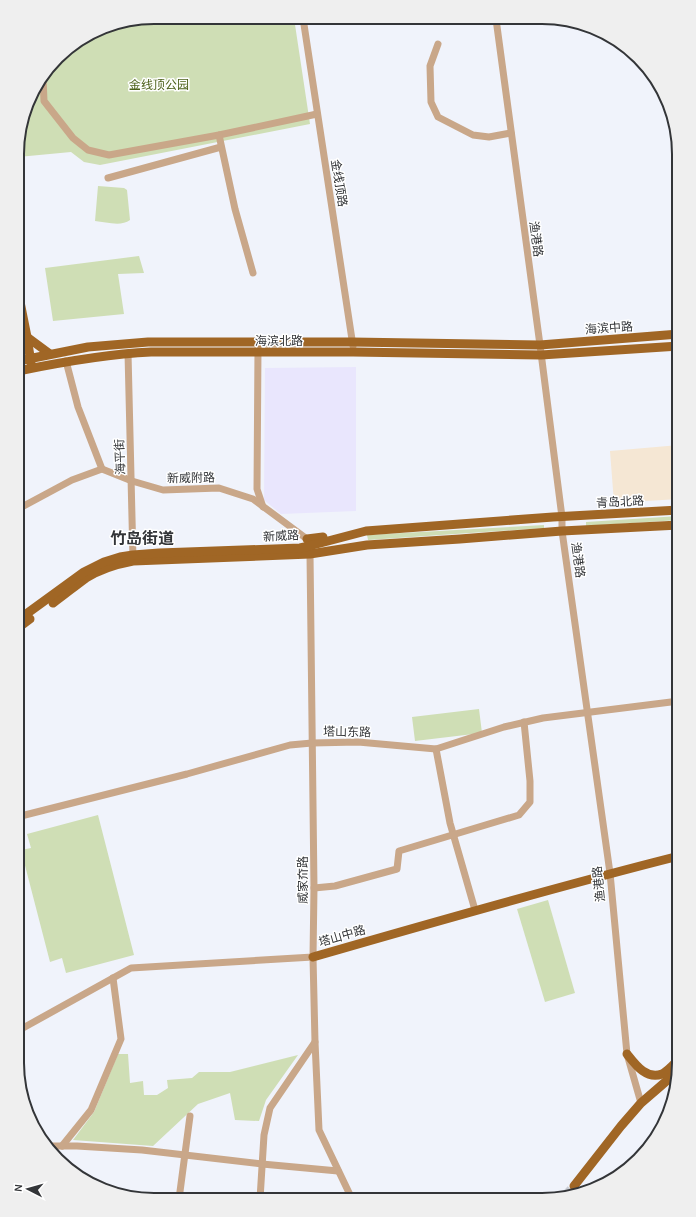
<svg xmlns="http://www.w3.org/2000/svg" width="696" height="1217" viewBox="0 0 696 1217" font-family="Karla,'Noto Sans SC',sans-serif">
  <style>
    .commercial { fill: #e9e6fd }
    .medical { fill: #f5e7d4 }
    .green { fill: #cfdeb5 }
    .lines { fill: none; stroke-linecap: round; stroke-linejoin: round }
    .major-tunnel { stroke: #cacdd4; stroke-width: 9; stroke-dasharray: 9 4.5; stroke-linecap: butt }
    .minor { stroke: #c9a789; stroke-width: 7 }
    .major { stroke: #a06625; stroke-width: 9 }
    .labels { text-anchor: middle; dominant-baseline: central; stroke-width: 3; stroke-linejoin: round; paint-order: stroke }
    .park-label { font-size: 12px; fill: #4c6019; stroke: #fff }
    .street-label { font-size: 12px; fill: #333538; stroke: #fff }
    .district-label { font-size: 16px; font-weight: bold; fill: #333538; stroke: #fff }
    .rim { fill: none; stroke: #333538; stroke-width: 2 }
  </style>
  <rect width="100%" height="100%" fill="#f0f3fb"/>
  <polygon class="commercial" points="356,367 356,511 281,514 264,500 265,368"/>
  <polygon class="medical" points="679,445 679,499 614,503 610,451"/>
  <g class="green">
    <polygon points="154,17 294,18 310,124 100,165 84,162 71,152 18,157 18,136 31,93 63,51 102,27"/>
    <path d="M98,186L124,188L127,190L130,220C121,227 106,222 95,221Z"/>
    <polygon points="139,256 144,273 118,274 124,314 53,321 45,268"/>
    <polygon points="679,516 679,520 586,526 586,522"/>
    <polygon points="544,525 544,528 368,540 367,535"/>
    <polygon points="479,709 482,733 415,741 412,717"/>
    <polygon points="98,815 134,955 66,973 62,958 50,962 21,850 31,848 27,834"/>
    <polygon points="548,900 575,993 545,1002 517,909"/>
    <polygon points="118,1054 128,1054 130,1083 143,1081 144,1095 157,1095 168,1088 167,1080 192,1078 199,1072 230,1072 298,1055 266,1100 259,1121 235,1120 230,1093 198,1104 153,1146 73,1140 94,1112"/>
  </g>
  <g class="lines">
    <polyline class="major-tunnel" points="565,1196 574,1186"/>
    <g class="minor">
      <polyline points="303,18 353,346"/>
      <polyline points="496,19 540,345 562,517 562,531 610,873 627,1054 641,1103"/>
      <polyline points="438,44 430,66 431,102 438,117 473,135 489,137 511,133"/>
      <polyline points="43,78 44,101 73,138 88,150 109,155 219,135 317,114"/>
      <polyline points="219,135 235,209 253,273"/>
      <polyline points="108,178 221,147"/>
      <polyline points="258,348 257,489 263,507"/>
      <polyline points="128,353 133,559"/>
      <polyline points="66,361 78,407 102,469"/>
      <polyline points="18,509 72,480 102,469 132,481 163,490 219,488 253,499 307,539 310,554 314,888 313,957 315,1042 270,1108 264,1135 260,1199"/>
      <polyline points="436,749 450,823 475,910"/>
      <polyline points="17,817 187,774 290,745 312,743 358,742 436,749 504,727 543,718 679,701"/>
      <polyline points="314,888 335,886 397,869 399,851 519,815 530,802 530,781 524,722"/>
      <polyline points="17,1028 23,1028 131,968 313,957"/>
      <polyline points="315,1042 319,1130 352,1199"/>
      <polyline points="50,1146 77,1146 142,1150 262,1164 338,1171"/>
      <polyline points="62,1146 91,1110 121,1039 113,978"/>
      <polyline points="179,1199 190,1116"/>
    </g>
    <g class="major">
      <polyline points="18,292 27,337 31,363"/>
      <polyline points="27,337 50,354"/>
      <polyline points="18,361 88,347 148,342 352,342 540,345 679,334"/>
      <path d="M18,371C62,362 106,354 151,352H353L541,355L679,346"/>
      <polyline points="307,539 323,537"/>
      <path d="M53,603C64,595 75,586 86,578C100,569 117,564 133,561L310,554L367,545L460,539L562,531L679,525"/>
      <polyline points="18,620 84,572 104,562 120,557 133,555 159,553 300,548 309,546 366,531 553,517 679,510"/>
      <polyline points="18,628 30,619"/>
      <path d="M313,957C434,922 556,887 679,856"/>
      <path d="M627,1054C635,1064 646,1080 662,1074C668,1071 674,1064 679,1059"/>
      <polyline points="574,1186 621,1126 641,1103 663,1084 679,1070"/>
    </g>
  </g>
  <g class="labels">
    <g class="park-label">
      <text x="159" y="85">金线顶公园</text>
    </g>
    <g class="street-label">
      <text transform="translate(339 183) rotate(81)">金线顶路</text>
      <text transform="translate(536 239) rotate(82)">渔港路</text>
      <text transform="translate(609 328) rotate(-4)">海滨中路</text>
      <text x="279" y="341">海滨北路</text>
      <text transform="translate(120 457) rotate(-92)">海平街</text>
      <text transform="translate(191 478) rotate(-1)">新威附路</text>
      <text transform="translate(620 502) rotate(-3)">青岛北路</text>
      <text transform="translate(281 536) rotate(-3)">新威路</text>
      <text transform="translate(578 560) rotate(82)">渔港路</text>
      <text transform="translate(347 732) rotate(1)">塔山东路</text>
      <text transform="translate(303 880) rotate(-90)">威家夼路</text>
      <text transform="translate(599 884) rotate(-96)">渔港路</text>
      <text transform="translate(342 936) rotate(-16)">塔山中路</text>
    </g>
    <g class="district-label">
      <text x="142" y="538">竹岛街道</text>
    </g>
  </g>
  <path d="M0 0H696V1217H0ZM154 24H542A130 130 0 0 1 672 154V1063A130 130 0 0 1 542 1193H154A130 130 0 0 1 24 1063V154A130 130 0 0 1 154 24Z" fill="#efefef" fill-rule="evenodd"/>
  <path class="rim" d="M154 24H542A130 130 0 0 1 672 154V1063A130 130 0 0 1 542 1193H154A130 130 0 0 1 24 1063V154A130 130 0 0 1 154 24Z"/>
  <g transform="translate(28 1189) rotate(276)" stroke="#ffffff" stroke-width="3" paint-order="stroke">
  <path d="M0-3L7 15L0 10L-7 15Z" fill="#333538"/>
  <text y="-6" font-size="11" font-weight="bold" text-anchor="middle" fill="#333538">N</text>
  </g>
</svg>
